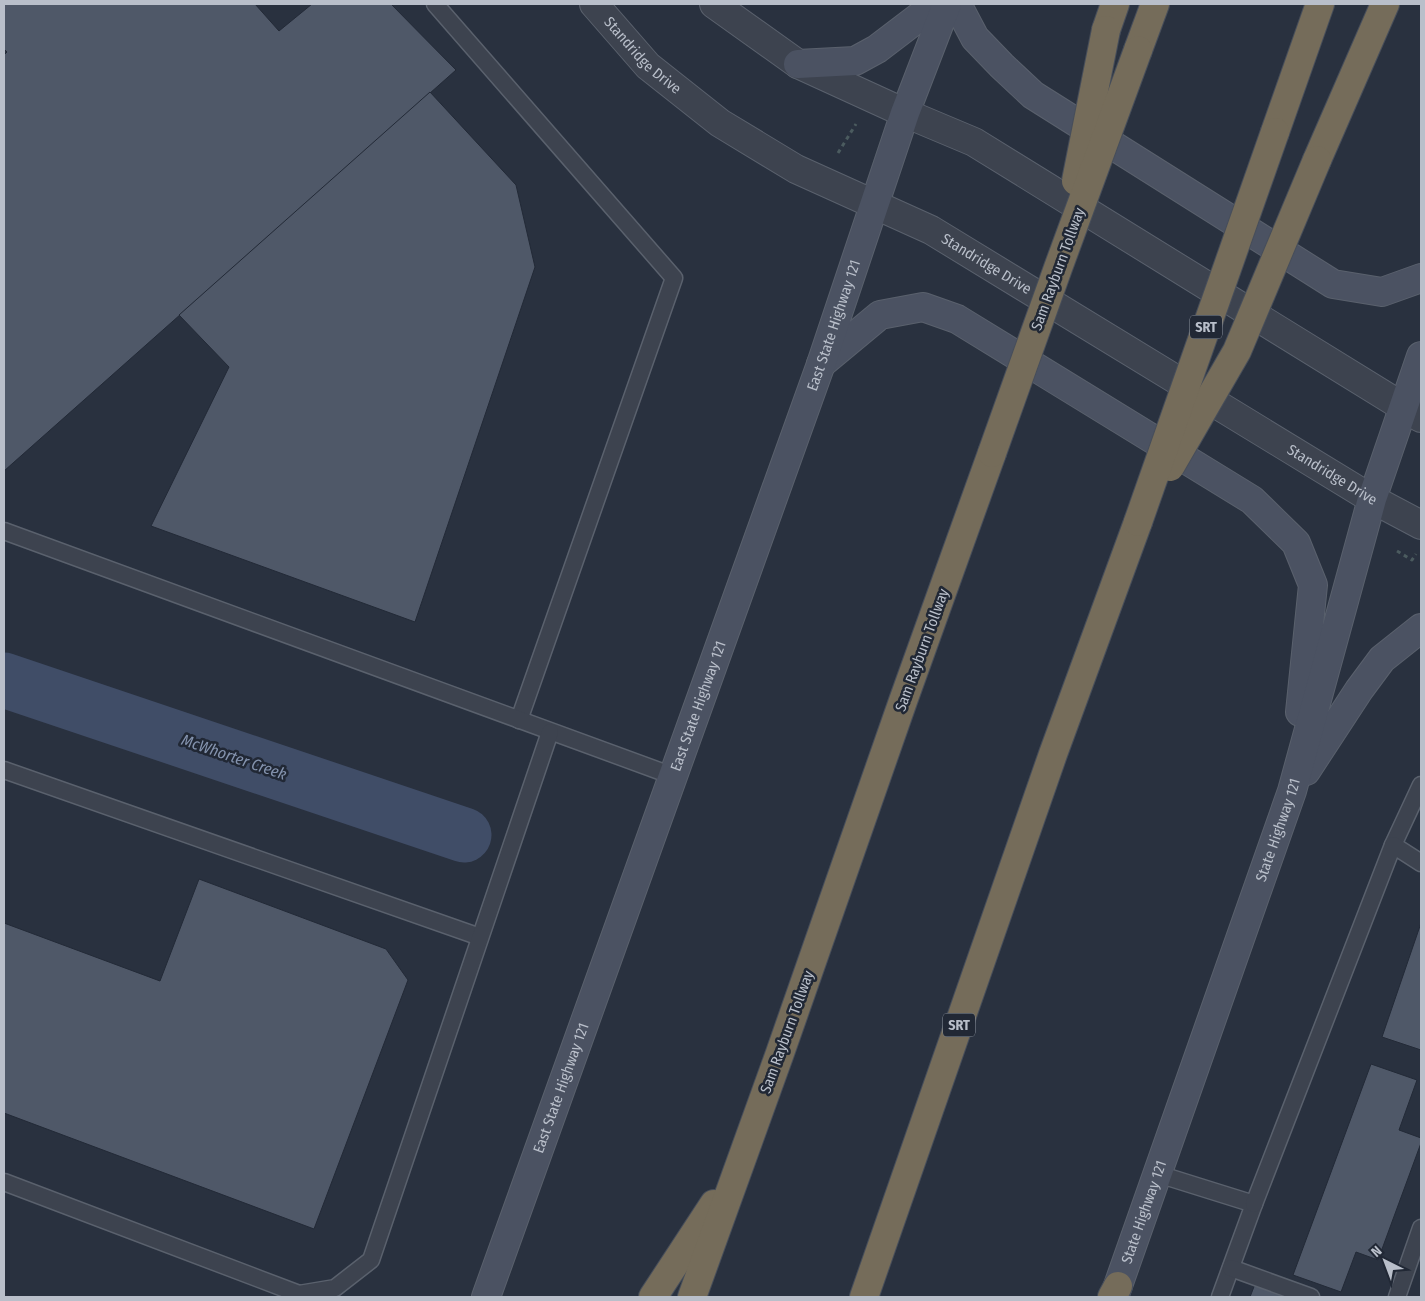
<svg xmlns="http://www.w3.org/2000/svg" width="1425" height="1301" viewBox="0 0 1425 1301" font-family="'Fira Sans Condensed',sans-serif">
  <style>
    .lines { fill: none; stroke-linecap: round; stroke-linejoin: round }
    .river { stroke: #404d67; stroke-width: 55 }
    .building { fill: #4f5868; stroke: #232a37 }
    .service-casing { stroke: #5a616d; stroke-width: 19 }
    .tertiary-casing { stroke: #5a616d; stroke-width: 30 }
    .secondary-casing { stroke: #5a616d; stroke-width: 30 }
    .motorway-casing { stroke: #474e5a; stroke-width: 30 }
    .path { stroke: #4b5b5f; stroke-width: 3; stroke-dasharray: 4 4; stroke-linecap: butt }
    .service { stroke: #3d434f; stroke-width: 16 }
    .tertiary { stroke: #3d434f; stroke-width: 28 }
    .secondary { stroke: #4b5262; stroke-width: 28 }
    .motorway { stroke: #756c5a; stroke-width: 28 }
    .motorway-bridge-casing { stroke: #474e5a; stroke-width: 30; stroke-linecap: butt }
    .motorway-bridge { stroke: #756c5a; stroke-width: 28 }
    .labels { text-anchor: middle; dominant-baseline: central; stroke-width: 5; stroke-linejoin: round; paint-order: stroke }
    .shield { fill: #212835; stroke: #8b929d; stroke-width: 1 }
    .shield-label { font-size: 14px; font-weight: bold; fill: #b9bfca }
    .street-label { font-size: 15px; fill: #b9bfca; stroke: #212835 }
    .water-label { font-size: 16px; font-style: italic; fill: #8493ae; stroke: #212835 }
  </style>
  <rect width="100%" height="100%" fill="#29313f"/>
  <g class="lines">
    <polyline class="river" points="4,680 464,835"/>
  </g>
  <g class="building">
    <polygon points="4,4 255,4 279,31 312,4 391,4 456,70 4,471 4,55 7,52 4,49"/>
    <polygon points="430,92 516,185 535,267 415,622 151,526 229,367 179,315"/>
    <polygon points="199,879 386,949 408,980 314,1229 4,1113 4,923 160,981"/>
    <polygon points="1421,923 1421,1050 1382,1037"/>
    <polygon points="1371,1064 1417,1080 1399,1130 1421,1138 1421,1143 1378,1260 1356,1252 1341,1292 1293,1275"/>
    <polygon points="1255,1284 1291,1297 1250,1297"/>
  </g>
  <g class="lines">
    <defs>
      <g id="service">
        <polyline points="435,4 674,278 519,720"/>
        <polyline points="4,531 673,776"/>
        <polyline points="4,770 480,937"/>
        <polyline points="1393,845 1421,785"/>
        <polyline points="1158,1174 1254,1204 1220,1297"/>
        <polyline points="4,1182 299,1294 335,1288 371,1260 550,732"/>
        <polyline points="1254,1204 1393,845 1421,863"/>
        <polyline points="1231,1268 1311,1297"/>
        <polyline points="1397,1297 1421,1228"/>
      </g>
      <g id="tertiary">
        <path id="s1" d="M594,4L648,66L720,123L796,169L931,230L1372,499L1421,525"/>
        <polyline points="714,4 798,64 905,113 974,142 1421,418"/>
      </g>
      <g id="secondary">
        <polyline points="957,4 975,38 1002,66 1033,95 1333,284 1382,292 1421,278"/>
        <polyline points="798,64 855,61 877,49 936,4"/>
        <polyline points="821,364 880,315 923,307 957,319 1252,500 1296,543 1313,585 1300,712"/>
        <polyline points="1306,771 1359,690 1382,659 1421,628"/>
        <path id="s2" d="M486,1297L821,364L905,113L947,4"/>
        <path id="s3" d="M1114,1297L1292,791L1372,499L1421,356"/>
      </g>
      <g id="motorway">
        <polyline points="1106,30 1115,4"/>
        <polyline points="1138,50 1155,4"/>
        <polyline points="1275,132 1320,4"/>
        <polyline points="1317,160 1385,4"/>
        <polyline points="653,1297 714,1204"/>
        <polyline points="692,1297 780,1053 903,701 992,453"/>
        <polyline points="864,1297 1053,754 1138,522"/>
        <polyline points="1112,1297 1118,1286"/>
      </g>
    </defs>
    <use href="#service" class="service-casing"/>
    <use href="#tertiary" class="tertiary-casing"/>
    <use href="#secondary" class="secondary-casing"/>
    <use href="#motorway" class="motorway-casing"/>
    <g class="path">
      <polyline points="838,153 856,124"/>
      <polyline points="1397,551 1412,560 1416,554"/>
    </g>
    <use href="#service" class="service"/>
    <use href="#tertiary" class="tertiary"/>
    <use href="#secondary" class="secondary"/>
    <use href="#motorway" class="motorway"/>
    <defs>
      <g id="motorway-bridge">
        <polyline points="1076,181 1106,30"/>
        <polyline points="992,453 1058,268 1138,50"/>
        <polyline points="1170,467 1237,351 1317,160"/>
        <polyline points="1138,522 1275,132"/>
      </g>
    </defs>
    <use href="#motorway-bridge" class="motorway-bridge-casing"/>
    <use href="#motorway-bridge" class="motorway-bridge"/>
  </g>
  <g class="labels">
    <g class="shield">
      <rect x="1190" y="315.5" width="32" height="23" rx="4"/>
      <rect x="943" y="1013.5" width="32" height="23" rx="4"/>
    </g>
    <g class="shield-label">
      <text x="1206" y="327">SRT</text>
      <text x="959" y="1025">SRT</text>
    </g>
    <g class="street-label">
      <text stroke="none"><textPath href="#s1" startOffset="71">Standridge Drive</textPath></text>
      <text stroke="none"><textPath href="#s1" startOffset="476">Standridge Drive</textPath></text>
      <text transform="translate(1058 269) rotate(-70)">Sam Rayburn Tollway</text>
      <text stroke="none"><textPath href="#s2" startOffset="1032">East State Highway 121</textPath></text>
      <text stroke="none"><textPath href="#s1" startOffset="881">Standridge Drive</textPath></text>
      <text transform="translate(922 650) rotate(-70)">Sam Rayburn Tollway</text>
      <text stroke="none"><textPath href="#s2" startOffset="628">East State Highway 121</textPath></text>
      <text stroke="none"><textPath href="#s3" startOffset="495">State Highway 121</textPath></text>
      <text transform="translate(787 1032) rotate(-70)">Sam Rayburn Tollway</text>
      <text stroke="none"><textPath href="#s2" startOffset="222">East State Highway 121</textPath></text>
      <text stroke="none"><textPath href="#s3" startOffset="90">State Highway 121</textPath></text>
    </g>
    <g class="water-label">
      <text transform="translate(234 757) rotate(19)">McWhorter Creek</text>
    </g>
  </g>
  <rect width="1425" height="1301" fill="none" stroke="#b9bfca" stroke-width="10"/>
  <g transform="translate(1385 1261) rotate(318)" stroke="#212835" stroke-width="4" paint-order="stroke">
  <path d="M0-4L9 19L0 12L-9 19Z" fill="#b9bfca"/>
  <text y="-8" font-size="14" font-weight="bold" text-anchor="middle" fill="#b9bfca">N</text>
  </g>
</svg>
